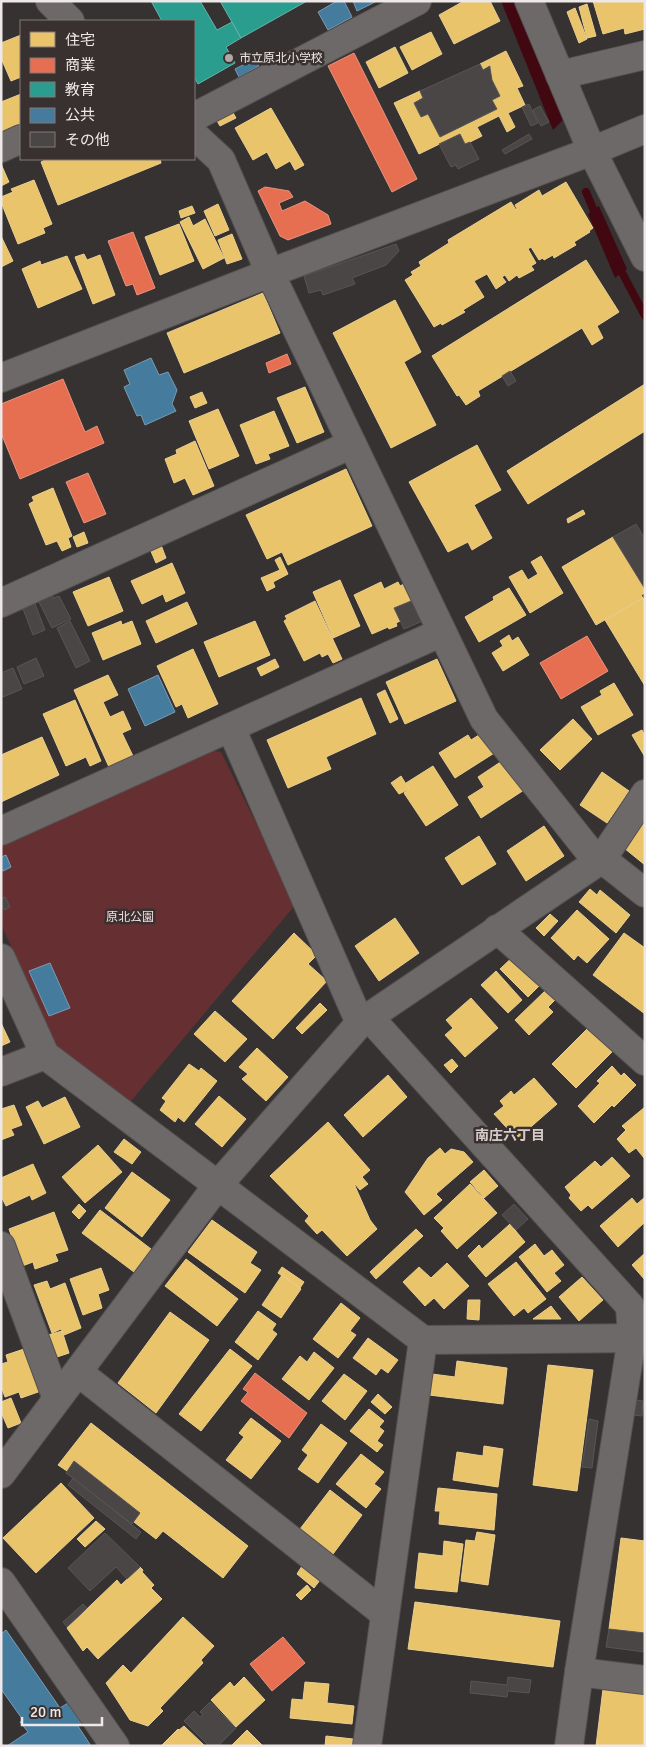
<svg xmlns="http://www.w3.org/2000/svg" width="646" height="1747" viewBox="0 0 646 1747" font-family="Signika,'Noto Sans JP',sans-serif">
  <style>
    .green { fill: #662f32 }
    .water { fill: #410811 }
    .homes { fill: #e9c46a; stroke: #eacf90 }
    .shops { fill: #e76f51; stroke: #e9937e }
    .schools { fill: #2a9d8f; stroke: #65b4aa }
    .public { fill: #457b9d; stroke: #789cb4 }
    .lines { fill: none; stroke-linecap: round; stroke-linejoin: round }
    .stream { stroke: #410811; stroke-width: 8 }
    .building { fill: #4a4646; stroke: #595555 }
    .minor-casing { stroke: #545050; stroke-width: 30 }
    .minor { stroke: #6e6969; stroke-width: 28 }
    .poi-dot { fill: #aea8a8; stroke: #393130; stroke-width: 2 }
    .labels { text-anchor: middle; dominant-baseline: central; stroke-width: 5; stroke-linejoin: round; paint-order: stroke }
    .poi-label { font-size: 12px; fill: #eee8e8; stroke: #393130; text-anchor: start }
    .park-label { font-size: 12px; fill: #f5dbdb; stroke: #393130 }
    .neighbourhood-label { font-size: 14px; font-weight: bold; fill: #d6cbcb; stroke: #393130 }
  </style>
  <rect width="100%" height="100%" fill="#373232"/>
  <polygon class="green" points="208,750 221,752 296,904 131,1101 57,1049 1,924 1,844"/>
  <g class="water">
    <polygon points="501,1 516,1 563,120 553,130"/>
    <polygon points="599,206 627,269 615,278 588,214"/>
  </g>
  <g class="homes">
    <polygon points="464,1 490,1 500,21 454,44 439,15"/>
    <polygon points="593,1 645,1 645,29 625,34 624,28 603,34"/>
    <polygon points="587,4 596,36 587,38 579,7"/>
    <polygon points="575,8 587,39 579,43 567,12"/>
    <polygon points="431,32 442,54 412,70 400,47"/>
    <polygon points="21,35 21,77 11,81 1,58 1,43"/>
    <polygon points="395,47 408,73 379,88 366,62"/>
    <polygon points="506,51 523,86 517,88 525,105 508,113 515,127 507,132 499,116 477,127 482,136 470,142 465,144 460,134 419,154 394,103 420,91 423,98 414,103 421,117 428,114 440,137 497,109 492,100 500,96 492,80 490,68 490,66 483,70 480,64"/>
    <polygon points="21,94 21,129 1,137 1,102"/>
    <polygon points="271,108 304,165 295,170 290,161 276,169 267,152 253,160 235,128"/>
    <polygon points="232,111 236,118 220,126 216,119"/>
    <polygon points="47,159 160,159 161,163 58,205 41,162"/>
    <polygon points="1,164 9,182 1,186"/>
    <polygon points="34,180 52,224 43,228 45,233 18,244 1,202 1,197 13,192 11,189"/>
    <polygon points="566,182 593,228 589,231 590,232 574,242 576,245 554,258 553,255 544,260 543,258 539,260 531,247 528,249 536,263 531,266 534,270 519,278 517,275 509,281 505,275 502,277 506,282 496,289 487,274 474,281 484,297 463,310 465,312 442,325 441,323 434,327 405,280 413,275 411,272 421,266 419,262 449,243 448,240 511,202 516,210 517,209 515,205 539,190 542,196"/>
    <polygon points="218,204 229,230 215,236 204,211"/>
    <polygon points="192,206 195,213 181,218 179,211"/>
    <polygon points="189,217 193,226 205,219 224,258 203,269 180,222"/>
    <polygon points="179,224 194,261 160,275 145,237"/>
    <polygon points="232,234 242,259 227,264 218,240"/>
    <polygon points="1,236 13,261 1,267"/>
    <polygon points="84,254 87,260 100,255 115,295 93,304 75,257"/>
    <polygon points="67,256 82,289 38,308 22,269 40,261 41,265"/>
    <polygon points="586,260 619,312 597,326 603,338 592,345 582,328 478,391 480,396 466,405 459,395 457,396 432,356"/>
    <polygon points="263,293 280,333 184,373 167,333"/>
    <polygon points="395,300 421,352 404,362 436,425 391,448 333,333"/>
    <polygon points="645,384 645,431 528,504 507,471"/>
    <polygon points="305,387 324,432 297,443 277,398"/>
    <polygon points="202,392 207,403 195,408 190,397"/>
    <polygon points="218,409 239,456 209,469 189,421"/>
    <polygon points="274,411 289,446 268,454 270,459 256,464 240,425"/>
    <polygon points="195,441 214,486 193,495 185,478 174,483 165,459 177,454 176,450"/>
    <polygon points="477,445 501,490 474,505 492,538 472,550 468,542 448,552 409,482"/>
    <polygon points="346,469 372,526 288,565 282,552 267,559 246,515"/>
    <polygon points="53,488 72,536 68,538 71,547 62,551 57,541 46,545 29,504 34,501 32,497"/>
    <polygon points="583,510 585,514 568,523 567,519"/>
    <polygon points="84,532 88,543 77,547 73,537"/>
    <polygon points="613,537 645,589 645,593 641,595 643,598 596,625 562,567"/>
    <polygon points="161,545 166,558 156,563 150,549"/>
    <polygon points="541,556 563,593 530,613 509,577 522,570 528,580 538,574 531,562"/>
    <polygon points="280,557 288,574 273,582 275,587 267,591 261,578 280,570 275,560"/>
    <polygon points="172,563 185,593 166,602 163,594 142,604 131,581"/>
    <polygon points="109,577 123,611 88,626 73,592"/>
    <polygon points="340,580 360,626 333,638 313,592"/>
    <polygon points="381,582 384,589 398,582 400,586 408,582 416,599 394,608 400,621 396,623 397,626 389,629 388,627 372,634 354,595"/>
    <polygon points="509,588 526,615 479,642 465,617 494,600 493,597"/>
    <polygon points="643,598 645,601 645,686 605,620"/>
    <polygon points="315,601 342,659 333,663 328,654 322,657 320,653 304,661 284,621 287,619 285,616"/>
    <polygon points="187,602 197,624 156,643 146,621"/>
    <polygon points="121,621 122,625 132,621 141,644 103,660 92,633"/>
    <polygon points="255,621 270,655 219,677 204,642"/>
    <polygon points="509,635 512,641 518,637 529,655 503,671 492,653 503,646 500,641"/>
    <polygon points="193,649 218,704 188,718 182,704 176,707 157,666"/>
    <polygon points="275,659 279,667 261,676 257,668"/>
    <polygon points="437,659 456,701 405,724 386,682"/>
    <polygon points="108,675 118,695 103,702 110,717 123,711 131,729 122,733 133,756 109,767 74,690"/>
    <polygon points="614,683 633,715 598,735 581,707 602,695 600,691"/>
    <polygon points="385,690 398,719 390,723 377,694"/>
    <polygon points="361,698 376,734 326,757 331,769 288,788 267,740"/>
    <polygon points="75,700 101,761 90,766 86,757 66,766 43,714"/>
    <polygon points="573,719 592,739 560,770 540,750"/>
    <polygon points="487,730 499,750 455,778 439,753 468,735 471,740"/>
    <polygon points="642,730 645,736 645,757 632,735"/>
    <polygon points="42,737 59,775 1,802 1,755"/>
    <polygon points="505,759 524,790 481,818 468,797 484,787 478,777"/>
    <polygon points="433,766 458,805 426,826 404,793 409,789 406,783"/>
    <polygon points="602,772 629,791 607,823 580,805"/>
    <polygon points="401,776 409,789 399,794 391,783"/>
    <polygon points="645,816 645,865 624,848"/>
    <polygon points="544,826 564,856 526,881 507,851"/>
    <polygon points="479,836 496,864 462,885 445,858"/>
    <polygon points="590,889 597,895 600,890 630,915 616,933 579,902"/>
    <polygon points="577,910 609,939 587,963 578,955 574,960 551,938"/>
    <polygon points="550,914 558,921 544,936 536,928"/>
    <polygon points="395,918 419,953 379,981 355,946"/>
    <polygon points="294,933 317,955 308,964 327,981 273,1039 232,1001"/>
    <polygon points="624,933 645,948 645,1014 593,975"/>
    <polygon points="517,953 545,980 528,997 500,969"/>
    <polygon points="496,971 522,1000 508,1013 481,985"/>
    <polygon points="546,990 555,1000 548,1007 553,1012 529,1035 515,1020"/>
    <polygon points="471,998 498,1028 465,1057 445,1035 453,1028 446,1020"/>
    <polygon points="320,1003 327,1010 302,1034 296,1028"/>
    <polygon points="215,1011 247,1039 225,1062 194,1034"/>
    <polygon points="1,1023 10,1042 1,1046"/>
    <polygon points="591,1025 615,1049 576,1088 552,1064"/>
    <polygon points="257,1048 288,1077 266,1101 242,1079 248,1074 239,1067"/>
    <polygon points="452,1059 458,1066 451,1073 444,1065"/>
    <polygon points="189,1064 199,1071 201,1068 217,1081 184,1122 178,1117 175,1122 160,1110 166,1101 162,1098"/>
    <polygon points="612,1066 621,1076 624,1073 636,1085 614,1107 612,1105 594,1123 578,1106 600,1083 597,1081"/>
    <polygon points="388,1075 407,1097 363,1137 344,1115"/>
    <polygon points="534,1078 557,1104 517,1139 494,1114 504,1106 500,1101 511,1091 514,1095"/>
    <polygon points="219,1096 246,1119 222,1147 195,1124"/>
    <polygon points="65,1097 80,1127 44,1144 26,1107 38,1101 42,1108"/>
    <polygon points="14,1105 22,1125 11,1129 14,1135 1,1140 1,1109"/>
    <polygon points="645,1107 645,1157 644,1158 636,1148 629,1153 617,1139 626,1130 622,1126"/>
    <polygon points="328,1122 370,1170 362,1177 368,1184 360,1190 355,1184 355,1186 370,1220 377,1229 347,1256 322,1230 317,1234 305,1221 309,1216 270,1176"/>
    <polygon points="124,1139 141,1152 132,1164 114,1152"/>
    <polygon points="98,1145 122,1172 85,1203 62,1177"/>
    <polygon points="440,1148 445,1154 451,1149 464,1152 473,1162 436,1194 442,1200 424,1215 405,1192 428,1158"/>
    <polygon points="612,1157 630,1176 592,1209 588,1205 581,1211 569,1198 571,1195 565,1187 595,1161 601,1167"/>
    <polygon points="33,1164 46,1193 32,1200 30,1195 6,1206 1,1196 1,1178"/>
    <polygon points="484,1170 498,1186 484,1198 470,1182"/>
    <polygon points="132,1172 170,1200 142,1237 105,1208"/>
    <polygon points="470,1184 497,1213 457,1249 441,1231 444,1228 434,1218"/>
    <polygon points="645,1197 645,1222 618,1247 600,1226 632,1198 637,1204"/>
    <polygon points="79,1204 86,1211 79,1219 72,1212"/>
    <polygon points="100,1210 151,1249 134,1272 82,1233"/>
    <polygon points="54,1212 68,1250 55,1254 58,1261 35,1269 33,1262 22,1266 9,1229"/>
    <polygon points="212,1220 257,1252 250,1263 261,1270 245,1293 188,1252"/>
    <polygon points="510,1224 525,1242 486,1277 468,1256 479,1245 482,1249"/>
    <polygon points="416,1229 423,1236 376,1279 370,1272"/>
    <polygon points="535,1244 544,1256 552,1250 564,1265 554,1273 561,1281 547,1292 519,1257"/>
    <polygon points="645,1253 645,1280 632,1265"/>
    <polygon points="186,1259 238,1299 217,1326 165,1286"/>
    <polygon points="516,1262 546,1299 528,1313 524,1308 514,1316 488,1284"/>
    <polygon points="447,1263 469,1286 444,1309 434,1298 425,1306 403,1282 419,1267 431,1278"/>
    <polygon points="282,1267 304,1282 300,1288 278,1273"/>
    <polygon points="101,1268 109,1290 98,1294 102,1308 83,1315 70,1279"/>
    <polygon points="282,1275 301,1289 281,1318 262,1305"/>
    <polygon points="582,1277 603,1300 579,1321 559,1297"/>
    <polygon points="47,1281 50,1289 65,1283 81,1328 64,1335 61,1329 52,1333 34,1285"/>
    <polygon points="468,1300 480,1300 479,1320 467,1319"/>
    <polygon points="341,1303 360,1318 350,1331 356,1335 338,1358 313,1339"/>
    <polygon points="551,1306 561,1319 533,1319"/>
    <polygon points="258,1311 276,1324 272,1330 277,1334 258,1360 235,1342"/>
    <polygon points="170,1312 209,1340 156,1413 118,1383"/>
    <polygon points="62,1331 69,1353 57,1357 48,1335"/>
    <polygon points="368,1338 398,1360 388,1373 381,1368 376,1375 353,1358"/>
    <polygon points="27,1348 41,1391 21,1398 19,1392 5,1397 1,1386 1,1364 8,1362 6,1355"/>
    <polygon points="230,1349 252,1366 201,1431 179,1414"/>
    <polygon points="314,1352 334,1368 309,1400 282,1379 300,1356 307,1362"/>
    <polygon points="457,1361 507,1368 503,1404 429,1395 432,1374 455,1377"/>
    <polygon points="548,1365 593,1370 577,1491 533,1485"/>
    <polygon points="344,1374 367,1391 345,1420 322,1401"/>
    <polygon points="378,1394 392,1407 385,1414 371,1402"/>
    <polygon points="11,1398 21,1423 8,1428 1,1412 1,1402"/>
    <polygon points="369,1409 384,1421 379,1427 384,1431 377,1441 383,1445 377,1452 350,1431"/>
    <polygon points="251,1418 281,1441 251,1479 226,1460 244,1437 239,1433"/>
    <polygon points="91,1423 248,1546 223,1578 163,1531 156,1539 134,1522 140,1513 74,1461 67,1471 58,1465"/>
    <polygon points="321,1424 347,1443 318,1483 298,1469 308,1455 302,1450"/>
    <polygon points="484,1446 503,1449 498,1487 453,1480 457,1452 483,1456"/>
    <polygon points="361,1454 384,1472 374,1484 381,1489 366,1508 336,1484"/>
    <polygon points="61,1483 94,1518 36,1573 3,1538"/>
    <polygon points="438,1488 497,1494 494,1530 439,1524 440,1511 435,1511"/>
    <polygon points="330,1490 362,1515 333,1554 300,1529"/>
    <polygon points="96,1521 105,1529 85,1547 77,1539"/>
    <polygon points="477,1532 495,1535 488,1585 461,1581 466,1540 475,1541"/>
    <polygon points="621,1538 645,1541 645,1633 609,1629"/>
    <polygon points="444,1541 463,1544 457,1592 415,1588 419,1553 443,1556"/>
    <polygon points="302,1566 320,1580 314,1588 297,1574"/>
    <polygon points="140,1567 143,1570 142,1572 154,1585 151,1588 162,1599 98,1659 87,1647 83,1651 67,1628 117,1580 121,1585"/>
    <polygon points="307,1585 311,1590 301,1600 296,1595"/>
    <polygon points="415,1602 560,1621 553,1667 408,1649"/>
    <polygon points="183,1617 214,1646 201,1660 203,1663 160,1708 163,1711 148,1726 130,1720 106,1683 123,1665 131,1673"/>
    <polygon points="244,1677 265,1700 236,1727 211,1700 230,1682 234,1687"/>
    <polygon points="305,1682 329,1684 327,1703 354,1706 352,1724 290,1718 292,1699 303,1700"/>
    <polygon points="603,1689 645,1694 645,1746 596,1746"/>
    <polygon points="184,1726 205,1746 161,1746 178,1729 179,1730"/>
    <polygon points="247,1730 263,1746 231,1746"/>
    <polygon points="326,1736 353,1739 352,1746 325,1746"/>
  </g>
  <g class="shops">
    <polygon points="354,53 417,179 392,192 328,66"/>
    <polygon points="265,187 289,191 293,197 279,203 282,211 305,201 328,215 331,224 288,240 280,236 258,191"/>
    <polygon points="133,232 155,288 137,295 133,284 126,286 108,241"/>
    <polygon points="287,354 291,364 269,373 266,363"/>
    <polygon points="63,379 85,432 97,426 104,443 20,479 1,433 1,404"/>
    <polygon points="88,473 106,514 84,523 66,482"/>
    <polygon points="587,636 608,671 561,699 540,663"/>
    <polygon points="255,1373 307,1413 289,1438 241,1401 248,1392 243,1389"/>
    <polygon points="283,1637 305,1663 272,1691 250,1664"/>
  </g>
  <g class="schools">
    <polygon points="151,1 200,1 217,30 232,22 241,38 226,47 235,63 198,84 194,77 194,21 162,21"/>
    <polygon points="220,1 307,1 241,38"/>
  </g>
  <g class="public">
    <polygon points="337,1 344,1 352,17 328,30 318,12"/>
    <polygon points="353,1 377,1 357,11"/>
    <polygon points="255,59 259,66 239,77 235,69"/>
    <polygon points="151,358 159,375 168,372 177,390 172,404 176,411 145,425 141,415 137,416 124,387 130,384 124,370"/>
    <polygon points="158,675 175,712 145,726 128,689"/>
    <polygon points="6,855 11,867 3,871 1,867 1,857"/>
    <polygon points="50,963 70,1008 49,1016 29,971"/>
    <polygon points="6,1630 60,1708 68,1703 81,1723 78,1726 91,1746 7,1746 28,1732 20,1722 23,1720 1,1689 1,1634"/>
  </g>
  <g class="lines">
    <g class="stream">
      <polyline points="586,192 597,218"/>
      <polyline points="618,265 645,316"/>
    </g>
  </g>
  <g class="building">
    <polygon points="480,64 483,70 490,66 490,68 492,80 500,96 492,100 497,109 440,137 428,114 421,117 414,103 423,98 420,91"/>
    <polygon points="529,104 538,123 531,126 522,107"/>
    <polygon points="540,106 549,122 541,126 533,110"/>
    <polygon points="460,134 465,144 470,142 479,159 458,169 456,165 451,167 439,144"/>
    <polygon points="529,134 532,139 505,154 502,150"/>
    <polygon points="396,244 399,251 386,265 352,278 355,284 323,295 321,290 309,293 304,276"/>
    <polygon points="510,371 516,381 508,386 502,376"/>
    <polygon points="636,524 645,539 645,589 613,537"/>
    <polygon points="49,590 53,598 59,596 71,619 52,628 36,596"/>
    <polygon points="32,596 45,630 33,635 20,601"/>
    <polygon points="416,599 425,620 404,629 394,608"/>
    <polygon points="70,621 90,661 76,668 57,628"/>
    <polygon points="36,658 44,676 24,684 17,667"/>
    <polygon points="13,668 22,689 3,697 1,694 1,673"/>
    <polygon points="5,897 10,907 4,910 1,904 1,898"/>
    <polygon points="514,1204 528,1219 516,1230 502,1215"/>
    <polygon points="635,1400 643,1401 642,1416 633,1415"/>
    <polygon points="589,1419 598,1421 592,1468 582,1467"/>
    <polygon points="74,1461 140,1513 132,1524 66,1473"/>
    <polygon points="73,1478 141,1532 136,1539 68,1485"/>
    <polygon points="105,1533 140,1567 127,1579 116,1567 90,1591 68,1568"/>
    <polygon points="83,1604 87,1608 67,1627 63,1622"/>
    <polygon points="609,1629 645,1633 645,1652 606,1647"/>
    <polygon points="508,1677 531,1680 529,1693 508,1691 507,1697 470,1693 471,1681 507,1685"/>
    <polygon points="210,1702 236,1728 218,1746 209,1746 184,1721 194,1711 200,1717 203,1715 200,1712"/>
  </g>
  <g class="lines">
    <defs>
      <g id="minor">
        <polyline points="50,1 70,21"/>
        <polyline points="529,1 592,151 645,257"/>
        <polyline points="560,75 645,55"/>
        <polyline points="194,117 417,1"/>
        <polyline points="194,135 221,160 270,273 484,719 589,851 602,859 645,893"/>
        <polyline points="1,148 21,139"/>
        <polyline points="1,378 270,273 592,151 645,129"/>
        <polyline points="1,603 352,444"/>
        <polyline points="231,728 360,1023"/>
        <polyline points="1,831 442,632"/>
        <polyline points="497,929 645,1061"/>
        <polyline points="1,958 45,1055 423,1340 645,1338"/>
        <polyline points="369,1017 630,1306 632,1338 579,1672 569,1746"/>
        <polyline points="1,1072 45,1055"/>
        <polyline points="1,1246 57,1399"/>
        <polyline points="78,1372 385,1614"/>
        <polyline points="1,1474 217,1186 360,1023 602,859 645,794"/>
        <polyline points="1,1582 115,1746"/>
        <polyline points="579,1672 645,1680"/>
        <polyline points="367,1746 423,1340"/>
      </g>
    </defs>
    <use href="#minor" class="minor-casing"/>
    <use href="#minor" class="minor"/>
  </g>
  <circle class="poi-dot" cx="229" cy="58" r="5"/>
  <g class="labels">
    <g class="poi-label">
      <text x="239" y="58">市立原北小学校</text>
    </g>
    <g class="park-label">
      <text x="130" y="917">原北公園</text>
    </g>
    <g class="neighbourhood-label">
      <text x="510" y="1135">南庄六丁目</text>
    </g>
  </g>
  <rect width="646" height="1747" fill="none" stroke="#eee8e8" stroke-width="5"/>
  <rect x="20" y="20" width="175" height="140" fill="#393130" stroke="#817a7a"/>
  <rect x="30" y="32" width="25" height="15" fill="#e9c46a" stroke="#817a7a"/>
  <text x="65" y="45" font-size="15" fill="#eee8e8">住宅</text>
  <rect x="30" y="58" width="25" height="15" fill="#e76f51" stroke="#817a7a"/>
  <text x="65" y="70" font-size="15" fill="#eee8e8">商業</text>
  <rect x="30" y="82" width="25" height="15" fill="#2a9d8f" stroke="#817a7a"/>
  <text x="65" y="95" font-size="15" fill="#eee8e8">教育</text>
  <rect x="30" y="108" width="25" height="15" fill="#457b9d" stroke="#817a7a"/>
  <text x="65" y="120" font-size="15" fill="#eee8e8">公共</text>
  <rect x="30" y="132" width="25" height="15" fill="#4a4646" stroke="#817a7a"/>
  <text x="65" y="145" font-size="15" fill="#eee8e8">その他</text>
  <path d="M22 1717v8h80v-8" fill="none" stroke="#eee8e8" stroke-width="2.5"/>
  <text x="30" y="1717" font-size="15" fill="#eee8e8" stroke="#393130" stroke-width="4" paint-order="stroke">20 m</text>
</svg>
